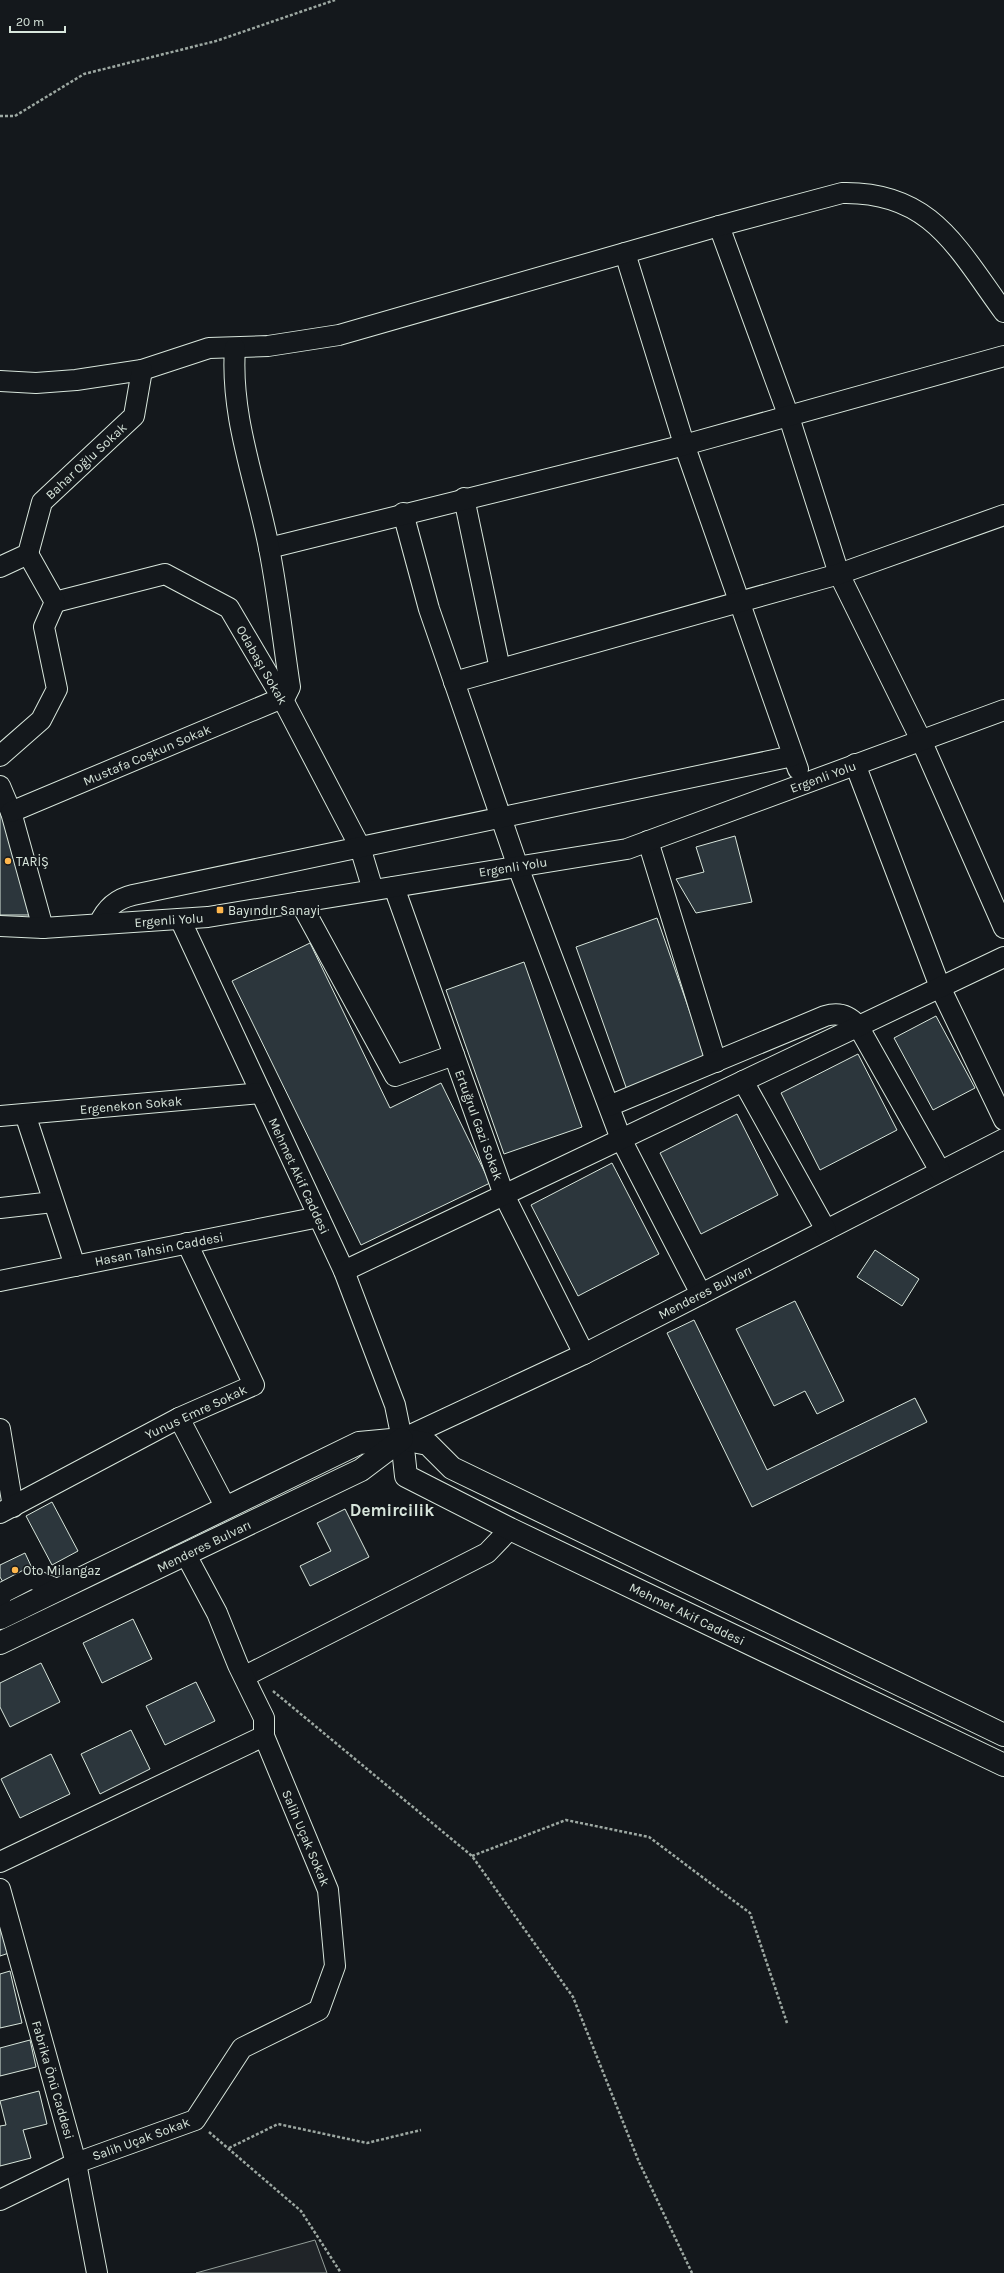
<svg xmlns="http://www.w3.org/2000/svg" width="1004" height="2273" viewBox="0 0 1004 2273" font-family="Karla,sans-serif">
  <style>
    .green { fill: #202428; stroke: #939e99 }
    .building { fill: #2c363c; stroke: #d8e6dc }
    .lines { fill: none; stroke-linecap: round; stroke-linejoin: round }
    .minor-casing { stroke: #d8e6dc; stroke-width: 22 }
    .major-casing { stroke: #d8e6dc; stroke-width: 24 }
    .path { stroke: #9da8a2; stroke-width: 2.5; stroke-dasharray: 3 2; stroke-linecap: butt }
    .minor { stroke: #14181c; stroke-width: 20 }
    .major { stroke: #14181c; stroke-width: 22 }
    .poi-dot { fill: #ffb74d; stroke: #14181c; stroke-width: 1.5 }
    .labels { text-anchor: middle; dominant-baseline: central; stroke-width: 3; stroke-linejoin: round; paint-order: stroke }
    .street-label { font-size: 13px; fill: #d8e6dc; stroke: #14181c }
    .poi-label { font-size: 13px; fill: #d8e6dc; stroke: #14181c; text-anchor: start }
    .district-label { font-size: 17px; font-weight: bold; fill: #d8e6dc; stroke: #14181c }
  </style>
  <rect width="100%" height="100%" fill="#14181c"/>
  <polygon class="green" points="315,2240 327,2273 196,2273"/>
  <g class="building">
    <polygon points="0,807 30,915 0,915"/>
    <polygon points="735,836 752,902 696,913 676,879 704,872 696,847"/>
    <polygon points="657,918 707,1061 627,1090 576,947"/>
    <polygon points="310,943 390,1108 441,1083 490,1183 361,1245 232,981"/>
    <polygon points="524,962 582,1127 504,1154 446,990"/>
    <polygon points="936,1016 975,1088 933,1110 894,1038"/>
    <polygon points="858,1054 897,1130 820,1170 781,1093"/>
    <polygon points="737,1114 778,1195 701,1234 660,1153"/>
    <polygon points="612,1163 659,1254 578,1296 531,1205"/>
    <polygon points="875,1250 919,1279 902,1306 857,1277"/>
    <polygon points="795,1301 844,1401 817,1414 805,1391 774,1406 736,1329"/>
    <polygon points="694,1320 767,1470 915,1398 927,1422 752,1507 667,1333"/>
    <polygon points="52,1502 78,1551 52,1565 26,1516"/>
    <polygon points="345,1509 369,1557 310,1586 300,1566 331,1551 317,1523"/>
    <polygon points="25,1553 32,1568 3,1582 0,1577 0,1565"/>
    <polygon points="133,1619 152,1659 102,1683 83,1643"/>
    <polygon points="41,1663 60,1702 10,1727 0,1707 0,1683"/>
    <polygon points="196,1682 215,1721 165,1745 146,1706"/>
    <polygon points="131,1730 150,1769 100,1794 81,1754"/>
    <polygon points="51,1754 70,1794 20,1818 1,1779"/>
    <polygon points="2,1927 9,1953 0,1956 0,1928"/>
    <polygon points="10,1971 22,2023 0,2028 0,1974"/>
    <polygon points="30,2040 36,2067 0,2076 0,2048"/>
    <polygon points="39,2091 47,2124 23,2130 31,2158 0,2166 0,2126 6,2125 0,2101"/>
  </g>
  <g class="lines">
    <defs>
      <g id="minor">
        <polyline points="719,226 789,417 839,574 921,740 1004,928"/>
        <polyline points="625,253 684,444 798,769"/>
        <path d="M0,381L36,383L76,380L142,370L209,348L268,346L339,335L719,226L842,193C931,191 957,248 1004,312"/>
        <polyline points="464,498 500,669"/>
        <polyline points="403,513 429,609 518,867 621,1139 701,1294"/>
        <polyline points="269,548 677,447 1004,356"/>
        <polyline points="0,567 28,554 42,502 134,416 142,370"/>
        <polyline points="55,602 165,574 229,608 282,698 360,847 373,890"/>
        <polyline points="454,682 839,574 1004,515"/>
        <polyline points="0,756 41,720 57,689 44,627 55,602 28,554"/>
        <polyline points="855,764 940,987 1004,1120"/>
        <polyline points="0,786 11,812 43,928"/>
        <path d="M11,812L282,698L286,695L290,687C283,641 278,594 269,548C256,481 230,417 235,348"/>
        <polyline points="648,841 716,1062"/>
        <polyline points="394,887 504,1195 584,1354"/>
        <polyline points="300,902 395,1076 454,1055"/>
        <polyline points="180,919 344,1271 395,1405 402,1439 584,1354 1004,1139"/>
        <path d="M99,924C106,908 116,899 133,895L793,756"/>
        <polyline points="0,926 43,928 208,917 627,849 1004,710"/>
        <polyline points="743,1081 826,1230"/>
        <path d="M609,1106L825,1016C838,1012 849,1015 858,1026L940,1171"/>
        <polyline points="25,1114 75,1266"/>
        <polyline points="0,1116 261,1093"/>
        <polyline points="0,1208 53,1202"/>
        <polyline points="344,1271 1004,957"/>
        <polyline points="0,1281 319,1217"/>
        <polyline points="179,1418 226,1508"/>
        <polyline points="0,1429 13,1507"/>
        <polyline points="0,1513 179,1418 254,1385 187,1243"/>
        <polyline points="0,1599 2,1593 31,1578 59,1590"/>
        <polyline points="251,1673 487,1553 510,1529"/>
        <polyline points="0,1862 264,1736"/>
        <polyline points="0,1889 76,2163 97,2273"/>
        <polyline points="0,2200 76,2163 195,2120 242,2048 319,2010 335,1966 328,1890 264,1736 264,1718 238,1665 217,1613 186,1555"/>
      </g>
      <g id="major">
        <polyline points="402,1439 406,1476 510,1529 1004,1765"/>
        <polyline points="0,1618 359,1443 402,1439 428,1444 452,1468 1004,1735"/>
        <polyline points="0,1643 361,1470 402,1439"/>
      </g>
    </defs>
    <use href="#minor" class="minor-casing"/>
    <use href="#major" class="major-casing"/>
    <g class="path">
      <polyline points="0,116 15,116 84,74 216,41 335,0"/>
      <polyline points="273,1691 472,1856 573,1997 639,2162 692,2273"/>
      <polyline points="472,1856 566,1820 649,1837 750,1913 787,2023"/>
      <polyline points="209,2132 301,2211 341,2273"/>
      <polyline points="229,2148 278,2124 367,2143 421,2130"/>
    </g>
    <use href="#minor" class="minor"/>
    <use href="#major" class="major"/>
  </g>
  <g class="poi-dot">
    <circle cx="8" cy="861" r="4"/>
    <rect x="216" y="906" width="8" height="8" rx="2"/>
    <circle cx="15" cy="1570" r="4"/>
  </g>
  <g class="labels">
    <g class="street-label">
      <text transform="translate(86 461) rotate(-43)">Bahar Oğlu Sokak</text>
      <text transform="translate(262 665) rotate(60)">Odabaşı Sokak</text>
      <text transform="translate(147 755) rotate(-23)">Mustafa Coşkun Sokak</text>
      <text transform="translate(823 777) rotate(-20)">Ergenli Yolu</text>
      <text transform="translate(513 867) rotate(-9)">Ergenli Yolu</text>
      <text transform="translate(169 920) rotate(-4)">Ergenli Yolu</text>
      <text transform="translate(131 1105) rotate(-5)">Ergenekon Sokak</text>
      <text transform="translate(479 1125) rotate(70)">Ertuğrul Gazi Sokak</text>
      <text transform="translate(299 1176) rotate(65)">Mehmet Akif Caddesi</text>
      <text transform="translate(159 1249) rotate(-11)">Hasan Tahsin Caddesi</text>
      <text transform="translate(705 1292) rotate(-27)">Menderes Bulvarı</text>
      <text transform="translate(196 1412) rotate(-25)">Yunus Emre Sokak</text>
      <text transform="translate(204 1546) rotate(-26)">Menderes Bulvarı</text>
      <text transform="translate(687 1614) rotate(26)">Mehmet Akif Caddesi</text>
      <text transform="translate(306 1838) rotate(67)">Salih Uçak Sokak</text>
      <text transform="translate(53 2080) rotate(74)">Fabrika Önü Caddesi</text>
      <text transform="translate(141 2139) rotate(-20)">Salih Uçak Sokak</text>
    </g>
    <g class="poi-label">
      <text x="16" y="861">TARİŞ</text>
      <text x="228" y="910">Bayındır Sanayi</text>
      <text x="23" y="1570">Oto Milangaz</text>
    </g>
    <g class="district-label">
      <text x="392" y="1510">Demircilik</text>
    </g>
  </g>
  <path d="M10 26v6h55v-6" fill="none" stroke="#d8e6dc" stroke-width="2"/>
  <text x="16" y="26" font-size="12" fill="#d8e6dc" stroke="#14181c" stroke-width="3" paint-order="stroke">20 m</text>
</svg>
